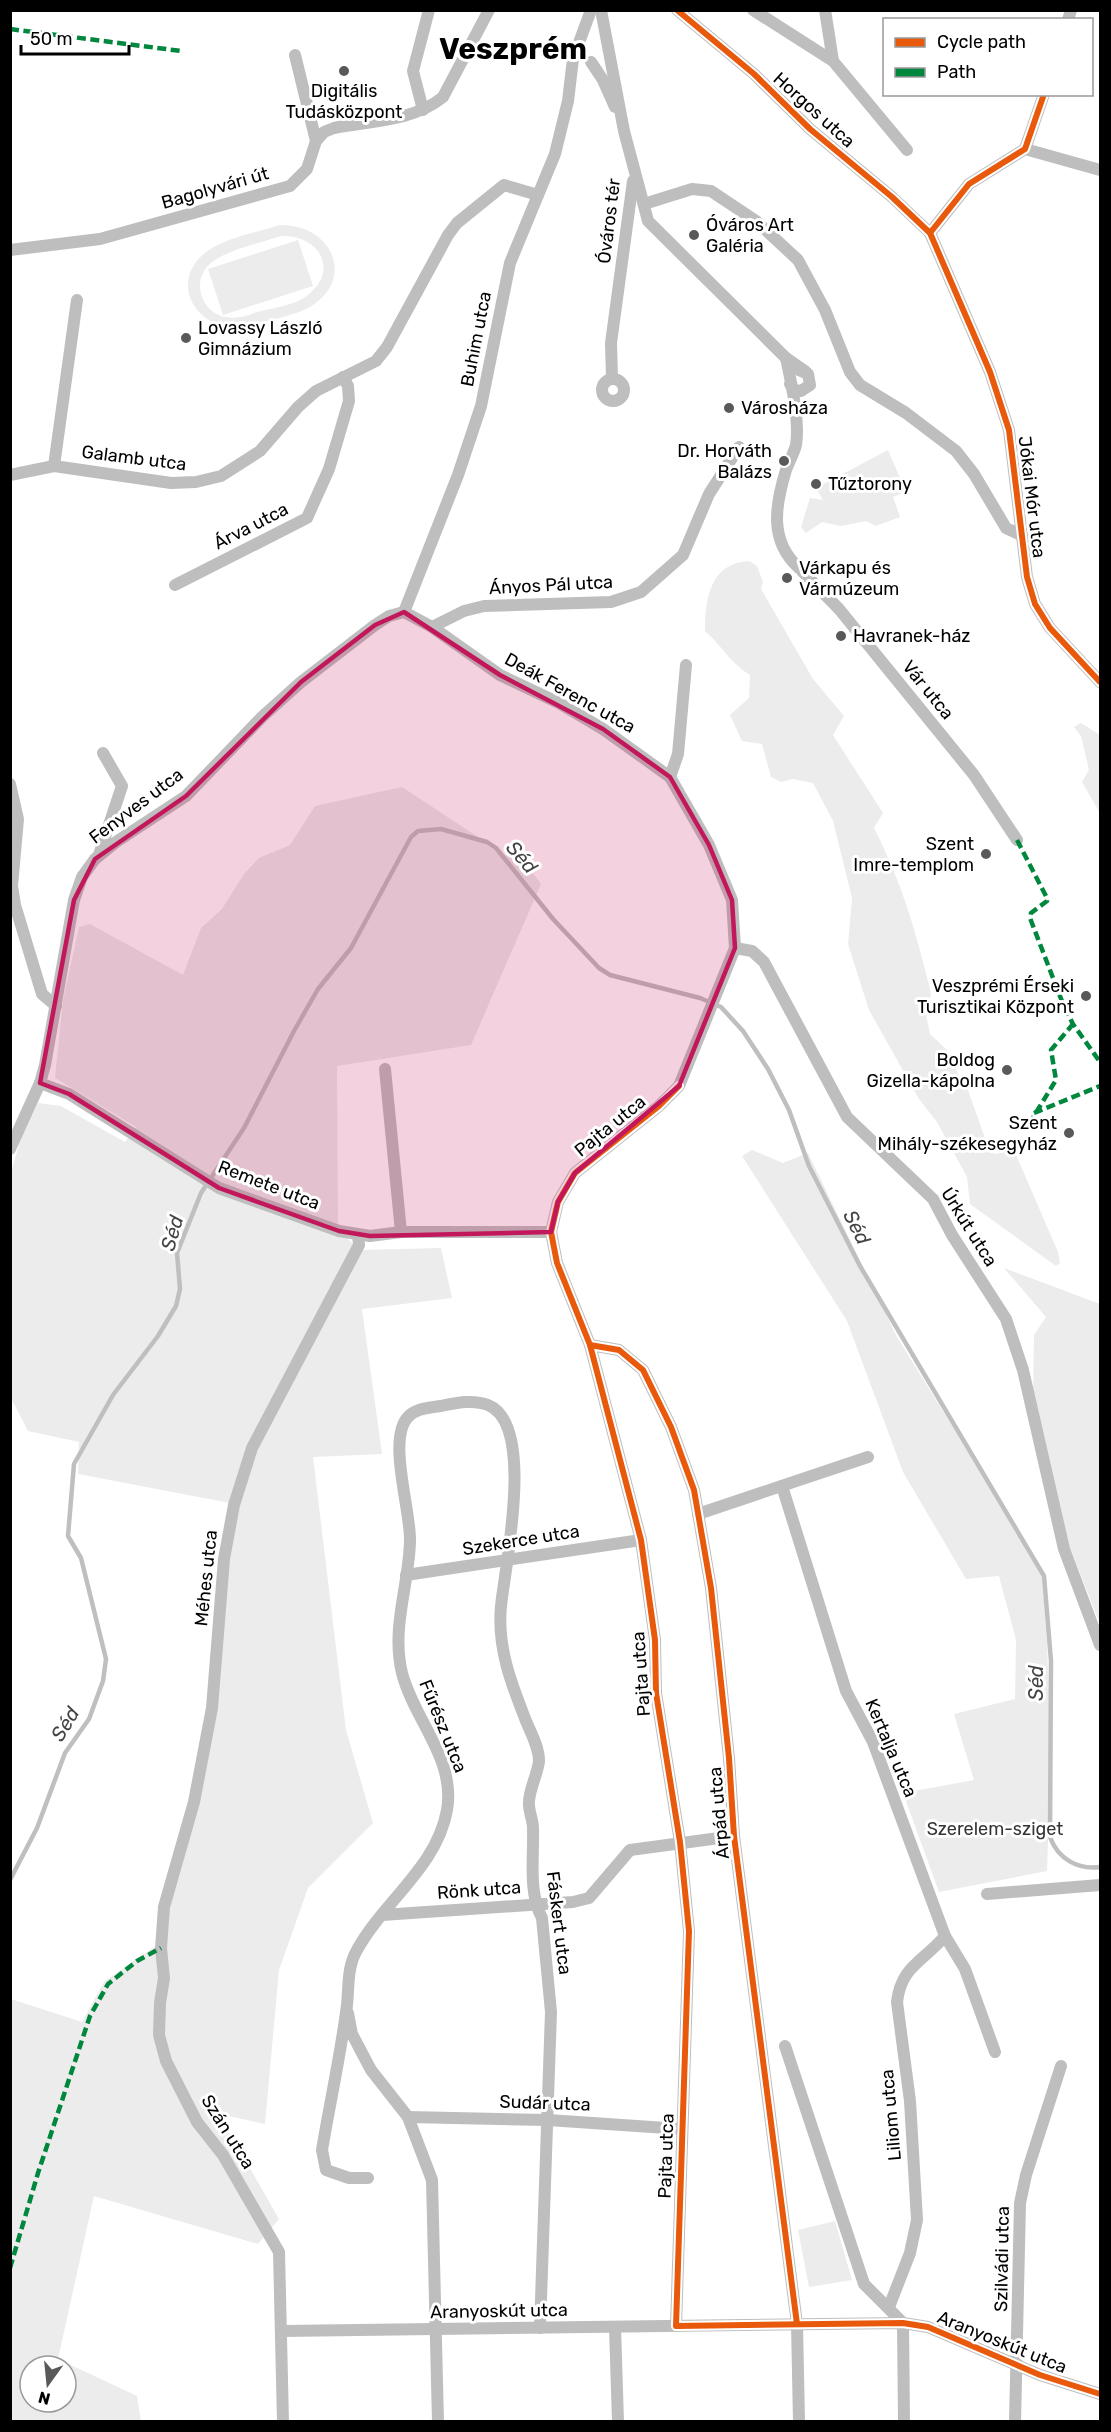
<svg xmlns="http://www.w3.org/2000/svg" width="1111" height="2432" viewBox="0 0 1111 2432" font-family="Rubik,sans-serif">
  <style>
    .green { fill: #ececec; fill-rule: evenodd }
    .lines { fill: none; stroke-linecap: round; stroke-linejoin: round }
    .stream { stroke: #bfbfbf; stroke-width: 4.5 }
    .minor { stroke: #bebebe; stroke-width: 12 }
    .quiet { stroke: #00873e; stroke-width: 4.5; stroke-dasharray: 9 4.5; stroke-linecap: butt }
    .cycleway-casing { stroke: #fff; stroke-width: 10 }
    .cycleway { stroke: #e8590c; stroke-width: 6 }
    .marked { fill: #c2185b; fill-opacity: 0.2; stroke: #c2185b; stroke-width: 4.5; stroke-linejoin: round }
    .poi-dot { fill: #595959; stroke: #fff; stroke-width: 2 }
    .labels { text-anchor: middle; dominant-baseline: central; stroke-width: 6; stroke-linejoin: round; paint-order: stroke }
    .poi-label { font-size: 18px; fill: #000; stroke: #fff; text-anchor: start }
    .street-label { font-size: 18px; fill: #000; stroke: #fff }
    .park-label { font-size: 18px; fill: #333; stroke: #fff }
    .water-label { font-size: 20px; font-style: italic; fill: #444; stroke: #fff }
    .town-label { font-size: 30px; font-weight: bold; fill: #000; stroke: #fff }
  </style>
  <rect width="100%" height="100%" fill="#fff"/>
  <g class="green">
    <path d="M279,225C330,223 356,276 313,305C299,315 266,321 248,326C212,337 170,298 196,262C213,239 254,234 279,225ZM281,236C317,234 340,268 309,294C297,305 273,308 257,312C247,316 237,319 226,317C204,314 192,286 206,268C219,251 261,243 281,236Z"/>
    <polygon points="298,240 313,286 223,315 208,269"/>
    <polygon points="888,450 906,492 893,497 900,517 876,526 866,521 841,526 822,522 806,533 801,527 810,498 823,500 816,488"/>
    <path d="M749,561L757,566L763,582L761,589L813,679L844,716L833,735L883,813L874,828C902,883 915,929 930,989L931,996L924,1004L930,1034L948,1051L962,1083L967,1087L988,1147L995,1154L1014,1150L1058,1252L1060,1263L1056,1266L970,1204L967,1177L937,1122L919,1099L869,1010L848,944L852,898L833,821L813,783L793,779L781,782L771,777L762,744L742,741L730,715L749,698L750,675C731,664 722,646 705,631C705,599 710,563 749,561Z"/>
    <polygon points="1081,723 1100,735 1100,813 1082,782 1089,770 1081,736 1074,727"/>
    <path d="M402,787L533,873L541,884L471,1045L337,1066L338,1229L359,1250L441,1248L452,1298L362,1309L382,1454L313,1457L346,1730L373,1823L308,1888L279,1970L265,2124L219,2114L279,2219L258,2244L94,2196L58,2359L137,2396L141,2421H11V1999L82,2022L104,1982L164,1940L165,1918L198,1800L230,1503L78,1474L79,1442L28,1431L11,1398L10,1175L21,1139L38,1103L61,1106L125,1142L136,1127L55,1078L63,1000L79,927L90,924L183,975L201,928L222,909L244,874L259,858L290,845L315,806ZM30,2366H66V2402H30Z"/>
    <polygon points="752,1150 783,1163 808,1153 897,1337 1029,1550 1042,1578 1047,1643 1051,1757 1047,1871 939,1892 903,1793 974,1780 954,1714 1015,1699 1016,1640 999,1576 966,1579 903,1472 847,1321 742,1156"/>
    <polygon points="1004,1268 1100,1304 1100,1624 1068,1543 1033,1399 1034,1335 1046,1317"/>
    <polygon points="835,2221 852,2280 809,2287 798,2230"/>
  </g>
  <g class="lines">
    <path class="stream" d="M10,1880L37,1828L65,1753L89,1719L103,1681L106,1659L81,1558L68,1536L74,1464L113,1395L158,1336L176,1306L180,1289L177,1253L201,1193L244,1128L294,1031L318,989L351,948L411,837L418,831L441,829L487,842L496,848L553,919L599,968L610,975L700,998L721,1007L743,1031L768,1069L789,1110L809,1166L860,1266L1044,1576L1051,1661L1050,1837C1058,1859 1078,1870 1100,1867"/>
    <g class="minor">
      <polyline points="601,10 624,131 648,221 786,358 806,372"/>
      <polyline points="677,10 754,74 810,129 892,197 930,233 990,372 1009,430 1027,577 1035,604 1050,628 1100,682"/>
      <polyline points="753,10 833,61 907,150"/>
      <polyline points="825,10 833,61"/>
      <polyline points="1068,20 1071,10"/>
      <polyline points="591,62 603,80 615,107"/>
      <polyline points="423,110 413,71 429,10"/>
      <path d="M316,141L324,132L334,128C370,121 414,121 443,97L489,10"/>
      <polyline points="1025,149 1100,170"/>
      <polyline points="644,204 692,189 711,191 756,221 798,260 825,310 850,372 860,385 906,413 956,451 974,474 1006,528 1021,535"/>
      <polyline points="930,233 969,184 1025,149 1044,94"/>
      <polyline points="10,250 100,239 290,186 307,169 316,141 295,55"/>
      <path d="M786,358C791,381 800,422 796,445C794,453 789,462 786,470C775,506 769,541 799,568"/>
      <polyline points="612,379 611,343 633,181"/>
      <circle cx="613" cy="390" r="11"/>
      <polyline points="790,384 794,390 801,391 810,385 808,374 799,370"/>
      <polyline points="54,466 77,300"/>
      <polyline points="10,475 54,466 171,483 196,482 221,476 260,451 298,407 316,391 376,361 387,347 448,235 457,223 504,185 538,195"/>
      <polyline points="802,571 839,609 974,775 1017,840"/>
      <polyline points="175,585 307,518 329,469 349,401 348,386 343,377"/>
      <polyline points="404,612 432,627 500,675 559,703 603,729 670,777 709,845 732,900 735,948 679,1086 659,1106 575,1173 558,1202 551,1232 557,1263 590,1345 641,1540 655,1640 656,1693 680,1842 689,1931 676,2326"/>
      <polyline points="404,612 458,475 481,406 510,263 555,154 568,101 573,59 591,10"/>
      <polyline points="432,627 464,611 484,606 611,602 641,592 683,555 709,494 739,447"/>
      <polyline points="670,777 678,754 686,665"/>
      <polyline points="10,784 18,819 12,886 15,905 42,994 56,1006"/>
      <polyline points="99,855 122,786 103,753"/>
      <polyline points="735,948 752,951 764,962 847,1117 933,1199 952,1235 1006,1319 1023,1370 1064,1549 1100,1645"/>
      <polyline points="385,1069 401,1232"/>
      <polyline points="40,1083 69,1094 219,1188 339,1231 370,1236 401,1232 551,1232"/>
      <polyline points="10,1149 40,1083 45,1065 74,900 82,877 95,859 116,842 186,796 262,717 301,682 375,625 389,616 404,612"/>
      <polyline points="590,1345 619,1350 643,1370 671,1427 694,1490 711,1588 729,1758 734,1836 797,2324 799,2422"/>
      <polyline points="782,1486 846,1691 873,1742 945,1936 965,1969 995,2052"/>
      <polyline points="698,1514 868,1457"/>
      <polyline points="406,1575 641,1540"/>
      <polyline points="987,1894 1100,1885"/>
      <polyline points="382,1915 573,1902 589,1898 630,1850 734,1836"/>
      <polyline points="348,2013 352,2034 371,2070 408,2117 432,2180 438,2422"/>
      <polyline points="785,2046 864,2284 903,2323 904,2422"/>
      <polyline points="408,2117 548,2120 681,2129"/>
      <path d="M368,2178H349L326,2170L322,2150C330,2102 341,2053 347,2005C349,1986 347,1967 357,1950C384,1901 437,1867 447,1810C456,1759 414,1720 402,1673C391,1628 409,1585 410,1541C411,1511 387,1439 408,1417C416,1408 429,1408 440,1406C456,1403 473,1399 488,1405C536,1424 505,1566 501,1606C497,1647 511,1683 526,1721C531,1733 539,1747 539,1761C538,1773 530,1787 529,1801C528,1811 533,1819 533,1828C534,1857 528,1892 542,1918L551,2012L540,2328"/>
      <path d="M889,2307L910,2253L917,2220L910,2101L897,2002C901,1966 924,1961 945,1936"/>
      <polyline points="615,2327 618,2422"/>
      <polyline points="282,2331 903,2323 928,2327 1040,2375 1100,2394"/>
      <polyline points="283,2422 279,2252 223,2155 197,2122 166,2061 159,2035 160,2003 164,1978 161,1948 164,1907 194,1802 212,1708 224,1559 234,1505 252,1448 359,1245 358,1235"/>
      <polyline points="1015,2422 1020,2203 1026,2175 1061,2066"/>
    </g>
    <g class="quiet">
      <polyline points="10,29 181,51"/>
      <polyline points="1017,840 1047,898 1047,901 1031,913 1030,918 1063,1004 1073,1024 1100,1062"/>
      <polyline points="1034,1113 1100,1086"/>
      <polyline points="1029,1124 1056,1080 1051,1050 1073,1024"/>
      <polyline points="10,2268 38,2173 90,2016 108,1984 137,1961 161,1948"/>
    </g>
    <defs>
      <g id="cycleway">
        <polyline points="677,10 754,74 810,129 892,197 930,233 990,372 1009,430 1027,577 1035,604 1050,628 1100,682"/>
        <polyline points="930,233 969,184 1025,149 1044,94"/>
        <polyline points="679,1086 659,1106 575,1173 558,1202 551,1232 557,1263 590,1345 641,1540 655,1640 656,1693 680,1842 689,1931 676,2326 903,2323 928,2327 1040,2375 1100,2394"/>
        <polyline points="590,1345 619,1350 643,1370 671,1427 694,1490 711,1588 729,1758 734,1836 797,2324"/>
      </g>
    </defs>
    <use href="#cycleway" class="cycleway-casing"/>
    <use href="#cycleway" class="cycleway"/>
  </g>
  <path class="marked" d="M404,612L500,675L603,729L670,777L709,845L732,900L735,948L679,1086L575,1173L558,1202L551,1232L370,1236L339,1231L219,1188L69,1094L40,1083L74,900L95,859L186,796L301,682L375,625Z"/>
  <g class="poi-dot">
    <circle cx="344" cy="71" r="6"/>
    <circle cx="694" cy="235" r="6"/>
    <circle cx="186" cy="338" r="6"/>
    <circle cx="729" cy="408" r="6"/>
    <circle cx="784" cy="461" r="6"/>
    <circle cx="816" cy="484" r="6"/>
    <circle cx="787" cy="578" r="6"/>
    <circle cx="841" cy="636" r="6"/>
    <circle cx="986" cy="854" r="6"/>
    <circle cx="1086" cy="996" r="6"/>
    <circle cx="1007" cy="1070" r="6"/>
    <circle cx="1069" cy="1133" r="6"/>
  </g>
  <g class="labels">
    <g class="poi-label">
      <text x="344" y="91" text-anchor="middle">Digitális<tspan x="344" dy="21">Tudásközpont</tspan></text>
      <text x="706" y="225">Óváros Art<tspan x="706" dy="21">Galéria</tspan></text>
      <text x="198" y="328">Lovassy László<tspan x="198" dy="21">Gimnázium</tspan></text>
      <text x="741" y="408">Városháza</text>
      <text x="772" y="451" text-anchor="end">Dr. Horváth<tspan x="772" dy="21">Balázs</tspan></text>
      <text x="828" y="484">Tűztorony</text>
      <text x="799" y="568">Várkapu és<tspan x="799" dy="21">Vármúzeum</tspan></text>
      <text x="853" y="636">Havranek-ház</text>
      <text x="974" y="844" text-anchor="end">Szent<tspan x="974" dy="21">Imre-templom</tspan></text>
      <text x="1074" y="986" text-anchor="end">Veszprémi Érseki<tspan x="1074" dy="21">Turisztikai Központ</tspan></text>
      <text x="995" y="1060" text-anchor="end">Boldog<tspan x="995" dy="21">Gizella-kápolna</tspan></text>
      <text x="1057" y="1123" text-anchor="end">Szent<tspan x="1057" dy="21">Mihály-székesegyház</tspan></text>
    </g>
    <g class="street-label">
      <text transform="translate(814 110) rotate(42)">Horgos utca</text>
      <text transform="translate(215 188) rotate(-16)">Bagolyvári út</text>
      <text transform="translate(609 221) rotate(-83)">Óváros tér</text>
      <text transform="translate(476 339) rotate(-79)">Buhim utca</text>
      <text transform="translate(134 458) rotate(7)">Galamb utca</text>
      <text transform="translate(1032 497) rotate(83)">Jókai Mór utca</text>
      <text transform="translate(251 526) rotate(-27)">Árva utca</text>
      <text transform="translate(551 585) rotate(-3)">Ányos Pál utca</text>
      <text transform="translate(928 690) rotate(51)">Vár utca</text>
      <text transform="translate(570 693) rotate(29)">Deák Ferenc utca</text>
      <text transform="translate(136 806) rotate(-37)">Fenyves utca</text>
      <text transform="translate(610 1126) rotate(-39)">Pajta utca</text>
      <text transform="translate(269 1185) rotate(21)">Remete utca</text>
      <text transform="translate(969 1227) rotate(58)">Úrkút utca</text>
      <text transform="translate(521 1540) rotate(-9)">Szekerce utca</text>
      <text transform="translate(206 1578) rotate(-84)">Méhes utca</text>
      <text transform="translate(641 1674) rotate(-94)">Pajta utca</text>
      <text transform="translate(443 1726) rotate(68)">Fűrész utca</text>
      <text transform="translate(891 1748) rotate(67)">Kertalja utca</text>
      <text transform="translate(719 1813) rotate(-95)">Árpád utca</text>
      <text transform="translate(479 1890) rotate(-4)">Rönk utca</text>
      <text transform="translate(559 1923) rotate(83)">Fáskert utca</text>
      <text transform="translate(545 2103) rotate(2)">Sudár utca</text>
      <text transform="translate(891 2115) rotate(-95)">Liliom utca</text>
      <text transform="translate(228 2132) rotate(58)">Szán utca</text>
      <text transform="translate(666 2156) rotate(-88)">Pajta utca</text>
      <text transform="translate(1002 2259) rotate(-89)">Szilvádi utca</text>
      <text transform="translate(499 2311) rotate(-1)">Aranyoskút utca</text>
      <text transform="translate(1002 2342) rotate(22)">Aranyoskút utca</text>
    </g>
    <g class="park-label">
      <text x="995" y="1829">Szerelem-sziget</text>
    </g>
    <g class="water-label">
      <text transform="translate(522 857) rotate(49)">Séd</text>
      <text transform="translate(857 1227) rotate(63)">Séd</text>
      <text transform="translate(172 1233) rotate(-74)">Séd</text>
      <text transform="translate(1036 1683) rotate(-90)">Séd</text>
      <text transform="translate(65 1724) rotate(-59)">Séd</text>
    </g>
    <g class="town-label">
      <text x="513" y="49">Veszprém</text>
    </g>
  </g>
  <rect width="1111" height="2432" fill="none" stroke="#000000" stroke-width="24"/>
  <rect x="883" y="18" width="210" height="78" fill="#ffffff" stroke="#999999" stroke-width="1.5"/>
  <rect x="895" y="38" width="30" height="9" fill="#e8590c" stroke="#999999" stroke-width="1.5"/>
  <text x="937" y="48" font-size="18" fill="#000000">Cycle path</text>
  <rect x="895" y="68" width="30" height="9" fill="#00873e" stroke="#999999" stroke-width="1.5"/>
  <text x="937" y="78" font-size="18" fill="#000000">Path</text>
  <g transform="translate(48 2384) rotate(195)"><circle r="28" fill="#ffffff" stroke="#999999" stroke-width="1.5"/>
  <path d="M0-4.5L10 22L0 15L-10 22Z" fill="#595959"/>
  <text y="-9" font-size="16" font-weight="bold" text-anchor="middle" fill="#000000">N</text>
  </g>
  <path d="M21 45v9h108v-9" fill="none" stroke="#000000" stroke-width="3"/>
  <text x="30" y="45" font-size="18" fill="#000000" stroke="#ffffff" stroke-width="4.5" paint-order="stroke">50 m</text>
</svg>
